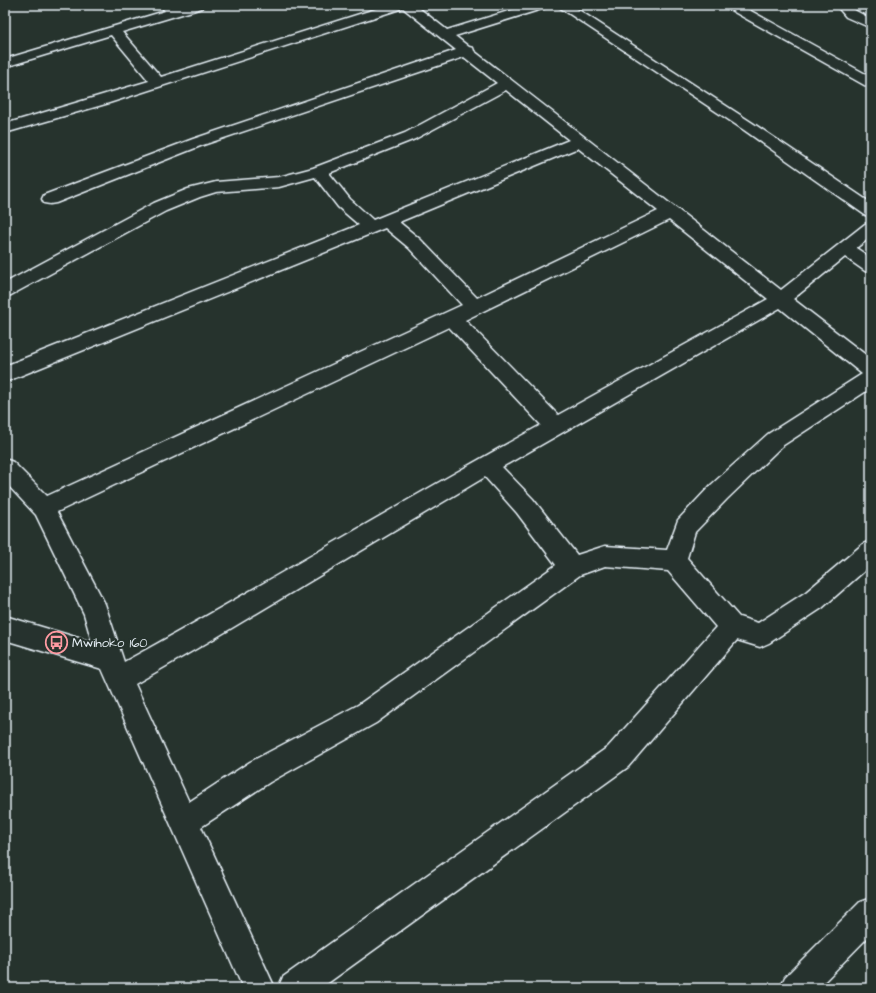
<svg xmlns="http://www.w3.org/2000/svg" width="876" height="993" viewBox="0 0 876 993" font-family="'Architects Daughter',sans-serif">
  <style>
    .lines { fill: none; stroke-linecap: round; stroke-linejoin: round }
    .minor-casing { stroke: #e8f1f8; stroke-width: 3 }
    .minor { fill: #26332d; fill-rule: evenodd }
    .labels { text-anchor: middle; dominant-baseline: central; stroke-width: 4; stroke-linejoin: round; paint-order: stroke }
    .poi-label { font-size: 13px; fill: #e8f1f8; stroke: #26332d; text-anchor: start }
  </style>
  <rect width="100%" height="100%" fill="#26332d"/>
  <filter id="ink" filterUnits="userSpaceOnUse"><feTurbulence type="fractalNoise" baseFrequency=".025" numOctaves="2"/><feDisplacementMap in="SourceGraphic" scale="8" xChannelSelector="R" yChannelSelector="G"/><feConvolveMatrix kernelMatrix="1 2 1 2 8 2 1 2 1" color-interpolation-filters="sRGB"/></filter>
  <g filter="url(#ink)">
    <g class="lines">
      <defs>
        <g id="minor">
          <path d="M160,5H174L176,7L184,5H204L202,8L122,32L161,77L388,5H415L447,30L528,5H547L545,8L455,36L469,47L473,48L474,51L781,290L865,224L871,222V237L856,248L871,258V273L865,271L845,257L793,299L871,359V388L782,446L727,499L695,532L687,558L739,617L758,623L806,592L863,544L871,541V565L822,608L769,643L760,647L737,640L628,767L321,988H278L283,977L608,747L716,627L668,571L605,566L580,575L376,723L270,782L201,827L275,988H243L102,669L5,640V616L92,642L84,614L36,515L5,482V459L13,462L47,496L462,305L409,248L385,228L5,382V366L359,225L338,207L315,177L279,187L216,192L200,197L166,211L11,295L5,297V283L154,203L188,189L216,182L279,177L313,168L405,133L497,83L464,57L203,145L56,203L50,204L44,203L42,199L44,195L193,139L456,50L403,8L109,103L5,133V124L149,81L111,35L5,67V59L165,11ZM506,90L569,140L373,220L350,199L329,173L415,139ZM578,148L658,211L477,298L421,240L399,222ZM669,220L768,299L558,415L465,320ZM780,308L862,374L768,434L711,485L678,520L667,550L605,546L577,555L533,499L502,467ZM449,327L541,425C401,502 264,585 124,662L105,604L57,512ZM485,477L517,513L556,565L358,705L250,762L189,802L135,684L215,638Z"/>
          <polygon points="556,5 571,5 754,124 871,203 871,216 865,215 744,130"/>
          <polygon points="725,5 740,5 871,77 871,87 866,86 727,8"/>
          <polygon points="836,5 849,5 856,11 871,19 871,28 846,17"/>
          <polygon points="871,898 871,934 818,988 780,988 785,977 860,902"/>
        </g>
      </defs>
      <use href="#minor" class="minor-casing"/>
      <use href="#minor" class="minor"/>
    </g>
  </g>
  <defs>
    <symbol id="bus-ring" viewBox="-11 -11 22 22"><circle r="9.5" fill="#26332d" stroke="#ff9aa2" stroke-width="1.5"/><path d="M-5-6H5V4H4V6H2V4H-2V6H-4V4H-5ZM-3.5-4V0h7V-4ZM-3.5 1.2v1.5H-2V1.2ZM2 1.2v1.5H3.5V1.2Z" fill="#ff9aa2"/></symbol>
  </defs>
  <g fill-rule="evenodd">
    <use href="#bus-ring" x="44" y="630" width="25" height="25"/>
  </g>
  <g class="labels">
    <g class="poi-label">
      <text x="72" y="643">Mwihoko 160</text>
    </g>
  </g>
  <rect width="876" height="993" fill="none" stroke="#26332d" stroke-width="20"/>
  <rect x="10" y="10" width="856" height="973" fill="none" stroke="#e8f1f8" stroke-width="1.5" filter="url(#ink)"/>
</svg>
